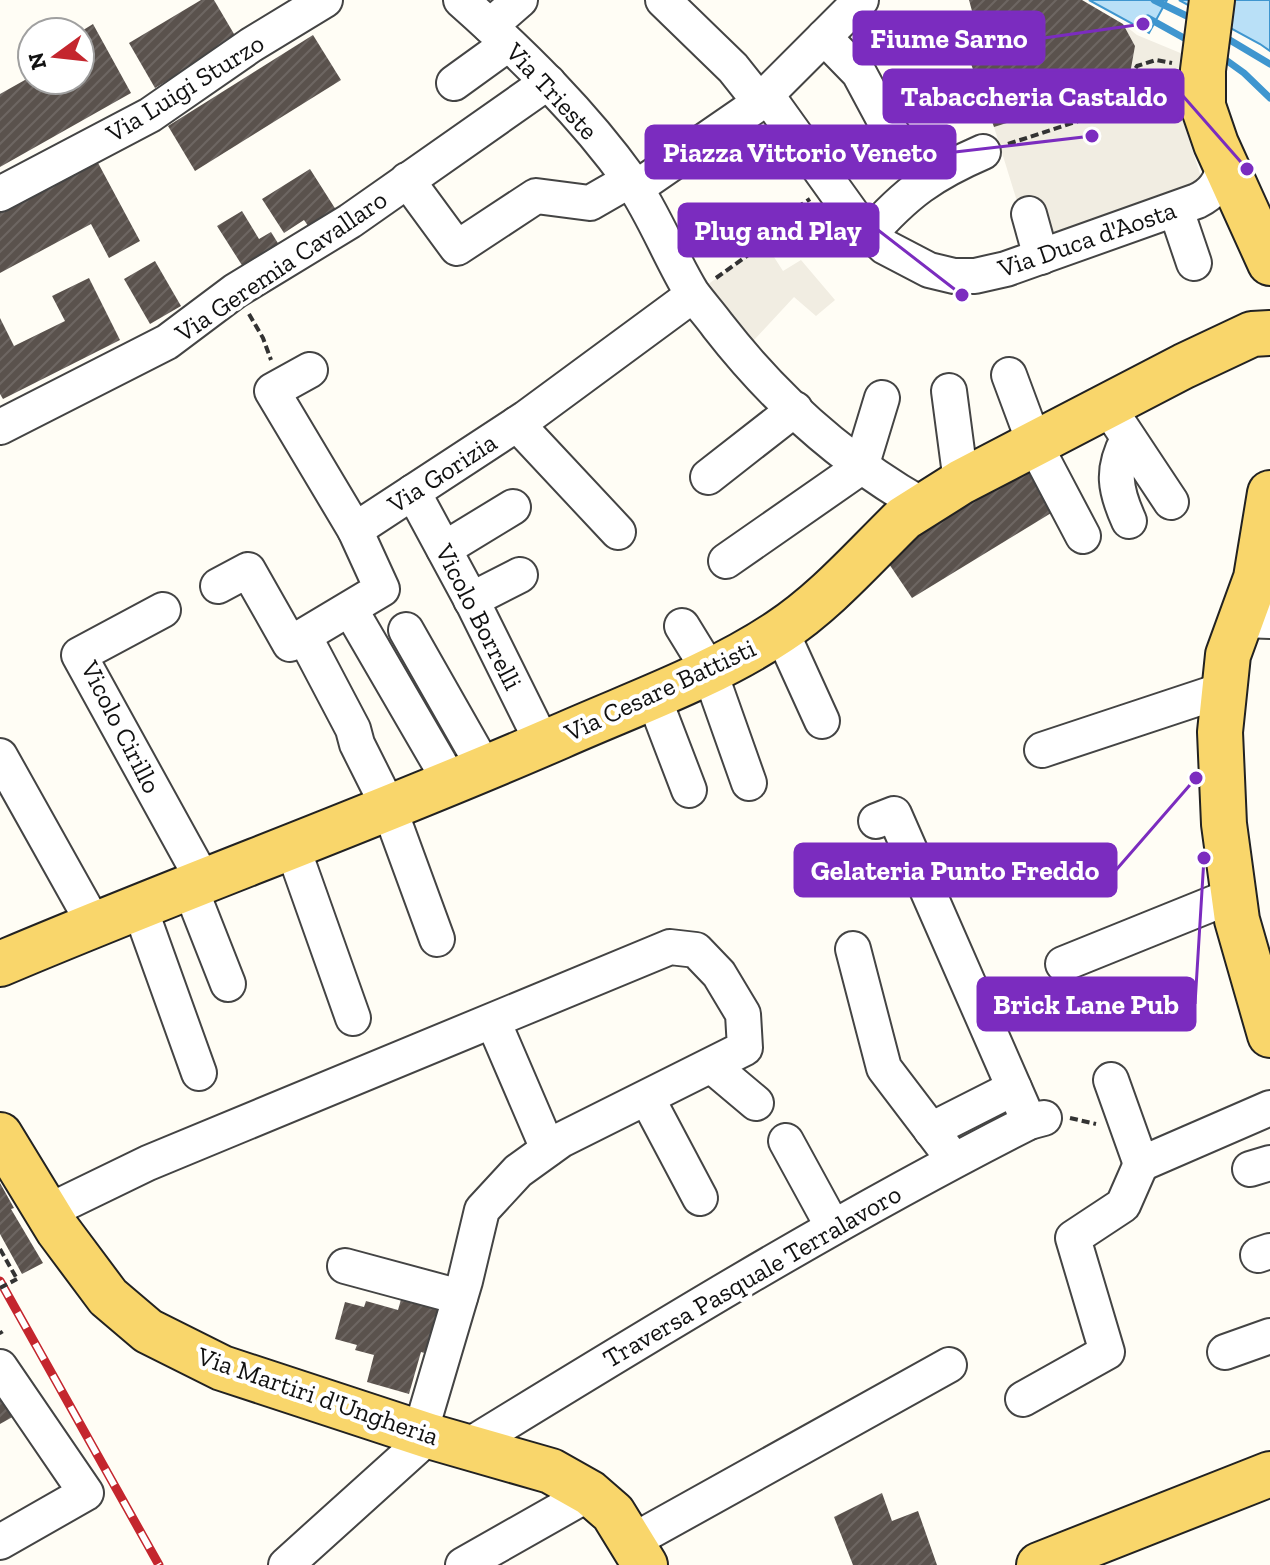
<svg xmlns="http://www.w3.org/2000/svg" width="1270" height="1565" viewBox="0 0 1270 1565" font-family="'Zilla Slab',serif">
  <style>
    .plaza { fill: #f1ede2 }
    .water { fill: #b9e0f7; stroke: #3f96cf; stroke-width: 2 }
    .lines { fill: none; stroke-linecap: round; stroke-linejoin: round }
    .stream { stroke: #3f96cf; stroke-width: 7 }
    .building { fill: url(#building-hatch) }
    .minor-casing { stroke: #444; stroke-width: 38 }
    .major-casing { stroke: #222; stroke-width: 48 }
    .path { stroke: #333; stroke-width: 4; stroke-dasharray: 8 4; stroke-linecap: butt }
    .minor { stroke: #fff; stroke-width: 34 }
    .major { stroke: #f9d66b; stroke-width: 44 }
    .rail-casing { stroke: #c4262e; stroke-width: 9 }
    .rail { stroke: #fff; stroke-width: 6; stroke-dasharray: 18; stroke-linecap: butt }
    .path-bridge { stroke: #333; stroke-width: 4; stroke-dasharray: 8 4; stroke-linecap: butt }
    .labels { text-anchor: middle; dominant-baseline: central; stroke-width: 8; stroke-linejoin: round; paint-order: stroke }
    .street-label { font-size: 26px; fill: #111; stroke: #fff }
    .leader { fill: none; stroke: #7b2cbf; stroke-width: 3 }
    .callout-dot { fill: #7b2cbf; stroke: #fff; stroke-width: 3 }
    .callout { fill: #7b2cbf; stroke: #7b2cbf; stroke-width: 3 }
    .callout-label { font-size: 28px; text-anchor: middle; font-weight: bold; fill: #fff }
  </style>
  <defs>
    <pattern id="building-hatch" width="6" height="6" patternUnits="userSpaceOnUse" patternTransform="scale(2)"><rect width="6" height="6" fill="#5a524d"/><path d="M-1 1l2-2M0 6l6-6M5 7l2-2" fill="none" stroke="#6d6662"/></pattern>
  </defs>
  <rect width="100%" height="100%" fill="#fffdf5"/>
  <g class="plaza">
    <polygon points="1123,24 1137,35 1190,57 1182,118 1203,183 1029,240 994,127 1106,92 1130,74 1135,46"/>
    <polygon points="765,243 783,271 801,260 835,300 816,316 794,297 743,352 696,293"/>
  </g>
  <g class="water">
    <polygon points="1089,0 1167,0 1149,33"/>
    <polygon points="1179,0 1270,0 1270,51 1260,44"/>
  </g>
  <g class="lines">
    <g class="stream">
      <polyline points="1154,0 1195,20"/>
      <polyline points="1148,18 1193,43"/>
      <polyline points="1223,36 1270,64"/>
      <polyline points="1219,55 1244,73 1270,98"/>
    </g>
  </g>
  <g class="building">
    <polygon points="201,0 214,0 237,39 155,88 129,43"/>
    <polygon points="969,0 1082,0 1123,24 1135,46 1130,74 1106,92 994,127 955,20 972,11"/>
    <polygon points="93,24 131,93 0,167 0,94 32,76 32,80 80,80 80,32"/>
    <polygon points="313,35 341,80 195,171 168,126"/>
    <polygon points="97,161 140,241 109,258 91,224 0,273 0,213"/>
    <polygon points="310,169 338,213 311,230 304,220 284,233 262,199"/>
    <polygon points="242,211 259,239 271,232 281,248 245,270 217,226"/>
    <polygon points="155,261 181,306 150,324 124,279"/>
    <polygon points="89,278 120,340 3,399 0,394 0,318 14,346 65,321 52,296"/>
    <polygon points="1036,465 1061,507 912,598 885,558 955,506"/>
    <polygon points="0,1183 14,1208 11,1209 43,1263 22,1274 0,1234"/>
    <polygon points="402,1296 448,1309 434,1356 421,1352 409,1394 367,1382 374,1355 355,1350 357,1345 335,1339 345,1302 364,1307 366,1301 398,1310"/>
    <polygon points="0,1388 16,1415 0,1424"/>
    <polygon points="882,1493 892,1521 918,1511 937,1565 853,1565 834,1517"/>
  </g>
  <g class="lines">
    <defs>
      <g id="minor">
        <path d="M461,0C523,55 583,114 631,181C655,216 670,257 692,293C700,304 710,315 718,326C774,398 843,460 922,505"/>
        <polyline points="663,0 733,68 760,102"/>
        <polyline points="490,26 520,0"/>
        <polyline points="824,37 859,73 888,127 925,182"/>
        <polyline points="454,83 508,44"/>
        <path d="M768,97L857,221L885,247L929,270L954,276H975L1006,269L1197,201C1214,193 1220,182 1225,165"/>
        <polyline points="407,180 457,248 536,196 590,203 630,180"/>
        <polyline points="636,188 768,97 772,89 861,0"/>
        <polyline points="0,194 150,115 251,45 325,0"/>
        <polyline points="1176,210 1194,263"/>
        <polyline points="1029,214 1041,257"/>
        <path d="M869,235C906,193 932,174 983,152"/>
        <polyline points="310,370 272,391 355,530 526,418 693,295"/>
        <polyline points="1009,375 1035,445 1083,536"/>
        <polyline points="949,391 961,482"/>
        <polyline points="1108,407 1171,502"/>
        <polyline points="517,424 618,532"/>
        <polyline points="0,427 167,342 235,291 350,221 548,82"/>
        <path d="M1128,439C1111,470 1115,490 1129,521"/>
        <polyline points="708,477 795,409"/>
        <polyline points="413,492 474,605 543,744"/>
        <polyline points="444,549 513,507"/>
        <polyline points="726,561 861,467 882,398"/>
        <polyline points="218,586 248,570 290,644 382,589 355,530"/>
        <polyline points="471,600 520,575"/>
        <polyline points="350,609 451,783"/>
        <polyline points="163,610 79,655 203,880"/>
        <polyline points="1242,620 1270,621"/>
        <polyline points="682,626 709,670 749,783"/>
        <polyline points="406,630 485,769"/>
        <polyline points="781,631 822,721"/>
        <polyline points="304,636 353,729 357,744 389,808 437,939"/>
        <polyline points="653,696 689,790"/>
        <polyline points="1042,750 1223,690"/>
        <polyline points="0,756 94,924"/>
        <polyline points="876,821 894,814 1029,1122"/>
        <polyline points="292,846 353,1018"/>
        <polyline points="189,885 228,984"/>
        <polyline points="139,906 199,1073"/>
        <polyline points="853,949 884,1068 954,1160"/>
        <polyline points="1063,964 1234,895"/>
        <polyline points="493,1021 548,1149"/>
        <polyline points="712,1066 756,1103"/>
        <polyline points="1111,1080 1141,1164 1270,1108"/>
        <polyline points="647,1098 700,1198"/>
        <polyline points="931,1130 1014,1088"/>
        <polyline points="786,1141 833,1227"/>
        <polyline points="1250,1169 1270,1163"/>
        <polyline points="47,1212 148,1163 670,947 696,950 719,974 743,1014 745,1048 561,1140 518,1171 482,1210 465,1281 420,1433"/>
        <polyline points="1258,1255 1270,1251"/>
        <polyline points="345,1266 460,1297"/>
        <polyline points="1225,1352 1270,1336"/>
        <polyline points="0,1367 86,1493 0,1542"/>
        <polyline points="1023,1399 1107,1352 1073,1238 1123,1205 1141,1164"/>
        <path d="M468,1446C652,1333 836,1220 1029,1122L1044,1118"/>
        <polyline points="631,1542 949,1365"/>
        <polyline points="286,1565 429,1436"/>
        <polyline points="463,1565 590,1493"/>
      </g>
      <g id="major">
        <polyline points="1212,0 1203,70 1203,106 1216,144 1270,263"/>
        <polyline points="1270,493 1256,578 1228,655 1220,732 1224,824 1237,920 1270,1035"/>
        <path d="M0,964C186,885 376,817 561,736C633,704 713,676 779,632C825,602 864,557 904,518L961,482L1184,366L1252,334L1270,333"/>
        <polyline points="0,1135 58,1230 108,1297 148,1331 222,1368 429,1436 551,1471 590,1493 613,1513 645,1565"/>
        <polyline points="1039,1565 1270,1474"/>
      </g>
    </defs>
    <use href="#minor" class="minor-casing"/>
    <use href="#major" class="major-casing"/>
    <g class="path">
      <polyline points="1008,144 1106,112 1137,66 1156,60 1172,63"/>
      <polyline points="716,278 765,243 757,233 810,199"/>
      <polyline points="249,314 263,338 271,360"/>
      <polyline points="1070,1118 1096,1124"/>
      <polyline points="0,1249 17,1279"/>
      <polyline points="0,1331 2,1334"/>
    </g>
    <use href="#minor" class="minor"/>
    <use href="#major" class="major"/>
    <defs>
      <polyline id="rail" points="0,1281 159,1565"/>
    </defs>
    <use href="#rail" class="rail-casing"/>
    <use href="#rail" class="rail"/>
    <polyline class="path-bridge" points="0,1288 17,1279"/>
  </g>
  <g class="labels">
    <g class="street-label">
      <text transform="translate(185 88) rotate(-32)">Via Luigi Sturzo</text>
      <text transform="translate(552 91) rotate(47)">Via Trieste</text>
      <text transform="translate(1087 239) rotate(-19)">Via Duca d'Aosta</text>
      <text transform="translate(281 266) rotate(-34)">Via Geremia Cavallaro</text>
      <text transform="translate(442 473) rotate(-33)">Via Gorizia</text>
      <text transform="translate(479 617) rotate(63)">Vicolo Borrelli</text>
      <text transform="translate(660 690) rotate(-25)">Via Cesare Battisti</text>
      <text transform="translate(121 727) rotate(63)">Vicolo Cirillo</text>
      <text transform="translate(752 1276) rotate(-30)">Traversa Pasquale Terralavoro</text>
      <text transform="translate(318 1396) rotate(19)">Via Martiri d'Ungheria</text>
    </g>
  </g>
  <path class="leader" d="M1143 24L1044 38M1247 169L1183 96M1092 136L955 152M962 295L878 230M1196 778L1116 870M1204 858L1195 1004"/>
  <g class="callout-dot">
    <circle cx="1143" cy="24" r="8"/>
    <circle cx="1247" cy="169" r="8"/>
    <circle cx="1092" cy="136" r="8"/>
    <circle cx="962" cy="295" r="8"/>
    <circle cx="1196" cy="778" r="8"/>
    <circle cx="1204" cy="858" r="8"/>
  </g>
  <g class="callout">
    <rect x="854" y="12" width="190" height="52" rx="8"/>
    <rect x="884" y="70" width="299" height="52" rx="8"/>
    <rect x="646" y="126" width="309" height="52" rx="8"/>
    <rect x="679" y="204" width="199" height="52" rx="8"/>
    <rect x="795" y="844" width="321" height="52" rx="8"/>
    <rect x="978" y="978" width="217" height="52" rx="8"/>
  </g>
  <g class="callout-label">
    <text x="949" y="48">Fiume Sarno</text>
    <text x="1034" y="106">Tabaccheria Castaldo</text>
    <text x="800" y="162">Piazza Vittorio Veneto</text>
    <text x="778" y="240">Plug and Play</text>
    <text x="955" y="880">Gelateria Punto Freddo</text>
    <text x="1086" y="1014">Brick Lane Pub</text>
  </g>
  <g transform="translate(56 56) rotate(255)"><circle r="38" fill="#ffffff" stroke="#a0a0a0" stroke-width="2"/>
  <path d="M0-6L14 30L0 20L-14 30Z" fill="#c4262e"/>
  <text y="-12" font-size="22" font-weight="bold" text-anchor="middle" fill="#111111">N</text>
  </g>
</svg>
